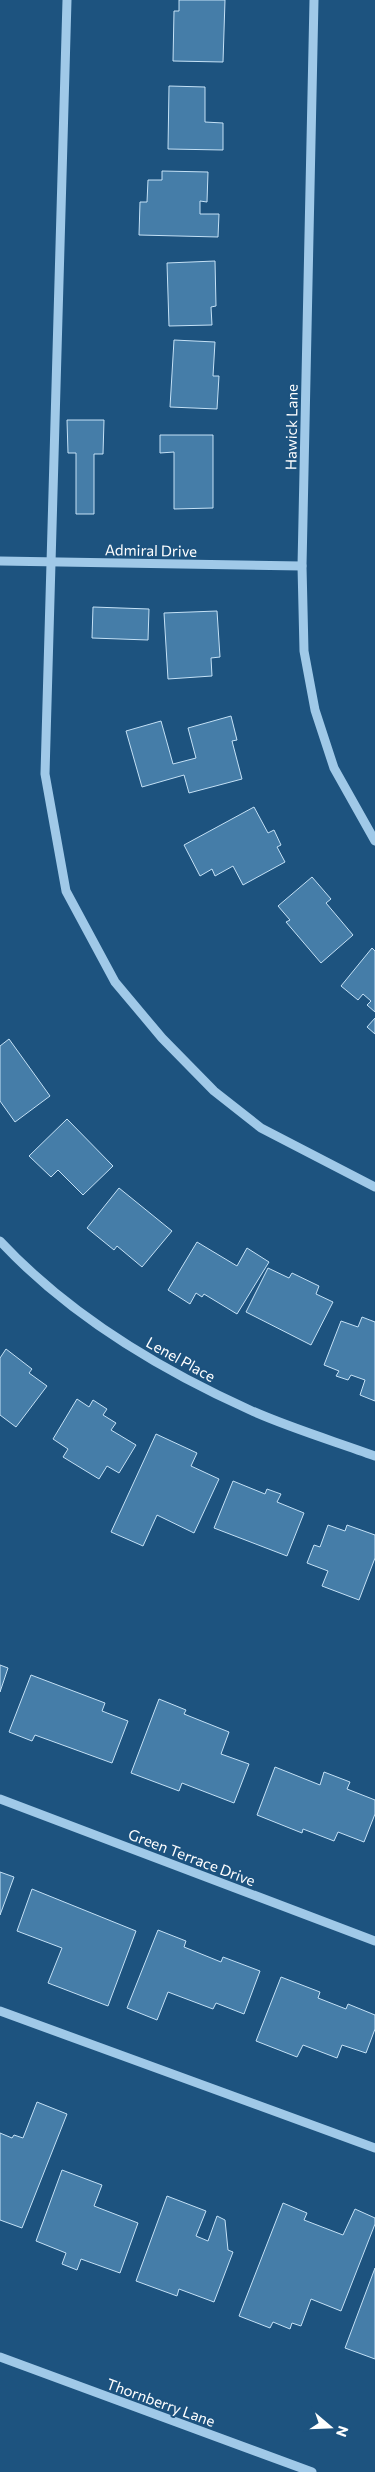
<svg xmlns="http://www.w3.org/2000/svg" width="375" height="2472" viewBox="0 0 375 2472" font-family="Commissioner,sans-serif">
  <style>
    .building { fill: #457da8; stroke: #c4e1f6 }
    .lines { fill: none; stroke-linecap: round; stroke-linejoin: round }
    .minor { stroke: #a0c9e8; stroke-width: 9 }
    .labels { text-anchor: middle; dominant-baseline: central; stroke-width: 4; stroke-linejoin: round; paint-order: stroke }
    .street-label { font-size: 15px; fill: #fff; stroke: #1d537f }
  </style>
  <rect width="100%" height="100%" fill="#1d537f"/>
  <g class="building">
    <polygon points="179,0 225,0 223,62 173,61 174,11 179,11"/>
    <polygon points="169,86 205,87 205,122 223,123 223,150 168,149"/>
    <polygon points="162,171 208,172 207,202 200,201 200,214 219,214 218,237 139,235 140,202 147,202 148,180 162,180"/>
    <polygon points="215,261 216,306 211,307 212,325 169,326 167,263"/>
    <polygon points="174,340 215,342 213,376 219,376 217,409 170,407"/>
    <polygon points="67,420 104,420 103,454 94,454 94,514 76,514 76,453 68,453"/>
    <polygon points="160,435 213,435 213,508 174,509 174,452 160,453"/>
    <polygon points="93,607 149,609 148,640 92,638"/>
    <polygon points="217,611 220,657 211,658 212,676 168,679 164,613"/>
    <polygon points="231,716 237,740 232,741 242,779 189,793 184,775 142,787 126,731 161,721 173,764 196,758 188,728"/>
    <polygon points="254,807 268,833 274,830 281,845 277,847 285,862 243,885 233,866 215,876 212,869 200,876 184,845"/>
    <polygon points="312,877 331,899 326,903 353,935 321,963 286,922 290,920 278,906"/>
    <polygon points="372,948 375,951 375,1012 367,1005 371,1001 363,994 358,1000 341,986"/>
    <polygon points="375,1018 375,1034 367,1027"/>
    <polygon points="9,1039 50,1096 15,1122 0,1101 0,1046"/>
    <polygon points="67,1119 113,1166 83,1195 58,1170 51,1177 29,1156"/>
    <polygon points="119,1188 172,1231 142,1267 117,1246 114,1250 87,1228"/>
    <polygon points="197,1242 237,1266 247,1248 269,1262 237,1314 204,1294 202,1297 196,1293 190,1304 168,1290"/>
    <polygon points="268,1268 289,1278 292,1273 319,1286 316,1294 333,1302 311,1345 246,1312"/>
    <polygon points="362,1317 375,1322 375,1401 360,1395 365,1380 351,1375 348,1380 336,1376 339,1371 324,1365 341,1321 358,1327"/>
    <polygon points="6,1349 32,1369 29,1373 47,1386 16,1427 0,1415 0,1358"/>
    <polygon points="77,1399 89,1407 93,1400 107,1409 103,1415 116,1423 111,1430 136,1445 119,1473 107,1466 99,1479 63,1457 68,1449 53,1439"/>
    <polygon points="156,1434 197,1453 191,1466 219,1479 194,1533 157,1515 143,1546 111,1532"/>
    <polygon points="233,1481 265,1494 267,1489 281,1494 277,1502 304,1513 287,1556 214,1528"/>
    <polygon points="328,1525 345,1531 347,1525 375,1535 375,1558 359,1600 322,1586 328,1571 307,1563 314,1545 320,1547"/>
    <polygon points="0,1665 8,1668 0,1692"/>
    <polygon points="31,1675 105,1703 102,1711 128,1721 112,1763 35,1735 32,1741 9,1732"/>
    <polygon points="159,1699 186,1710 184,1714 229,1732 221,1754 249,1764 234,1803 182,1783 179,1791 131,1773"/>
    <polygon points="275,1767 320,1785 324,1772 350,1782 347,1789 375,1800 375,1814 364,1842 338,1832 334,1841 303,1829 302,1833 257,1815"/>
    <polygon points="0,1872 14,1877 0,1915"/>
    <polygon points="32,1889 136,1931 108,2006 48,1983 62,1948 17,1931"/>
    <polygon points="158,1930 186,1941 184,1947 221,1962 223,1957 260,1971 244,2014 216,2003 213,2009 168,1992 157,2020 127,2008"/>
    <polygon points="281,1977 320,1992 318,1998 346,2009 348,2004 375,2015 375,2029 366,2053 342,2045 337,2058 303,2045 297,2057 256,2041"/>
    <polygon points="37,2102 67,2114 22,2228 0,2220 0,2133 12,2138 14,2135 23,2138"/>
    <polygon points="62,2170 102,2185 94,2206 138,2223 120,2273 81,2259 77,2270 62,2264 66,2253 36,2241"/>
    <polygon points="167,2196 206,2211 196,2236 208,2241 217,2216 225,2220 228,2250 233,2252 214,2302 179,2289 177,2296 136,2281"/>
    <polygon points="283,2203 307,2213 304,2220 343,2235 355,2209 375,2218 375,2224 341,2311 311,2299 301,2326 292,2323 290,2329 273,2322 270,2328 239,2316"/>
    <polygon points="375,2268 375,2359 345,2348"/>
  </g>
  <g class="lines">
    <g class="minor">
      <polyline points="67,0 45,774 66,891 115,982 162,1038 214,1091 261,1128 375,1187"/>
      <polyline points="314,0 302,566 304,651 315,710 334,768 375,841"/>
      <polyline points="0,561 302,566"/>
      <path d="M0,1241C69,1315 159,1369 250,1410C290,1428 334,1441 375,1456"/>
      <polyline points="0,1799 375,1941"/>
      <polyline points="0,2011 375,2148"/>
      <polyline points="0,2357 312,2472"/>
    </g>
  </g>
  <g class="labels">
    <g class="street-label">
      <text transform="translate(291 427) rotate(-89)">Hawick Lane</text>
      <text transform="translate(151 550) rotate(1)">Admiral Drive</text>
      <text transform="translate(181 1359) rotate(29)">Lenel Place</text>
      <text transform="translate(192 1857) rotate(21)">Green Terrace Drive</text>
      <text transform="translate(161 2402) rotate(20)">Thornberry Lane</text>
    </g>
  </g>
  <g transform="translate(330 2427) rotate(109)" stroke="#1d537f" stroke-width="4" paint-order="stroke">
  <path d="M0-4L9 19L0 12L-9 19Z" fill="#ffffff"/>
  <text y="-8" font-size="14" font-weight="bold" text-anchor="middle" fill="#ffffff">N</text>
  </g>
</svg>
